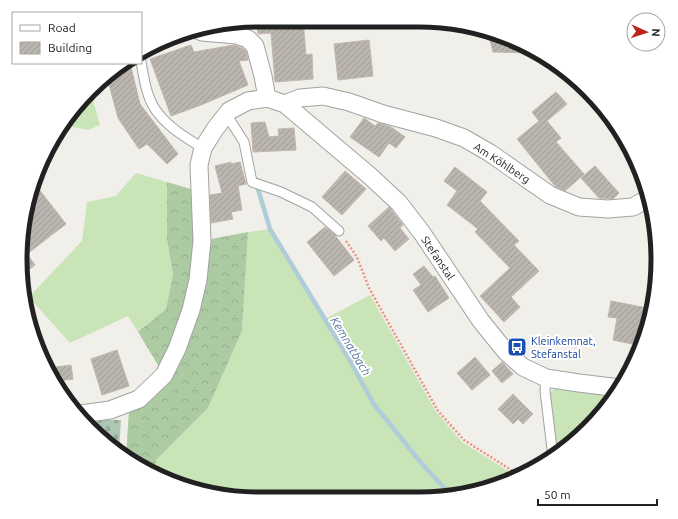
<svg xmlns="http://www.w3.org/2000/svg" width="678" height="519" viewBox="0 0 678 519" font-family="Ubuntu,sans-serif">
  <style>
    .grass { fill: #c9e4b6 }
    .forest { fill: url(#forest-crowns) }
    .cemetery { fill: url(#cemetery-stones) }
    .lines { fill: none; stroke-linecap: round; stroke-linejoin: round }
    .stream { stroke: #afccd8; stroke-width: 4.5 }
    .building { fill: url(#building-hatch); stroke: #c1b7ad }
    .service-casing { stroke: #a2a2a2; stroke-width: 11 }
    .minor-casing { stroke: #a2a2a2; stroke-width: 19 }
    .path { stroke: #ea9481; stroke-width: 2.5; stroke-dasharray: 2 2; stroke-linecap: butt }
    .service { stroke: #fff; stroke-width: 9 }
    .minor { stroke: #fff; stroke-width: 17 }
    .labels { text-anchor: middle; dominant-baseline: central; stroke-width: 4; stroke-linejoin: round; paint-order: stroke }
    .street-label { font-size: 11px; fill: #212121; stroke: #fff }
    .transit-label { font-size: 11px; fill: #164399; stroke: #fff; text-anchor: start }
    .water-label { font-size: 12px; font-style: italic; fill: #5474a0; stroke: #fff }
    .rim { fill: none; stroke: #212121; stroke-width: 5 }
  </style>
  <defs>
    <pattern id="forest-crowns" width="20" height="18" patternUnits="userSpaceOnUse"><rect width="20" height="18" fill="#accba3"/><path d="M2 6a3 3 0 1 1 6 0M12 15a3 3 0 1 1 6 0" fill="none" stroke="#94ae8c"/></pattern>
    <pattern id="cemetery-stones" width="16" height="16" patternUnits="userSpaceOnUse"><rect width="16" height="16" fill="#adc7b3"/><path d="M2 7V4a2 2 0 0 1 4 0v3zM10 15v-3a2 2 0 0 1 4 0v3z" fill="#95ab9a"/></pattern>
    <pattern id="building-hatch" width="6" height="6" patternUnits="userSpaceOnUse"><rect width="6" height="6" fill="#bab5af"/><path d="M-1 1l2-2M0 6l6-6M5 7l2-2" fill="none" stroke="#a09b96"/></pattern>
  </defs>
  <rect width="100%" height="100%" fill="#f0efe9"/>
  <g class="grass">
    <polygon points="90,90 100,125 88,130 63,125"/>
    <polygon points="136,173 167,182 167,240 173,274 166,309 138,332 128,316 70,343 29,297 82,241 87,202 116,196"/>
    <polygon points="270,229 325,319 370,295 436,412 462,442 516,476 496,486 450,497 228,497 182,486 155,473 156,460 208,408 242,331 248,232"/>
    <polygon points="557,386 617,394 557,453 550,393"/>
  </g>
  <g class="forest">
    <polygon points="167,182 194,190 197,240 193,280 161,370 138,332 166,309 173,274 167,240"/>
    <polygon points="248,232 242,331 208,408 156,460 155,473 126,458 129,410 168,379 206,240"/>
  </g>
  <polygon class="cemetery" points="87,420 121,420 119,451"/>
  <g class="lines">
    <polyline class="stream" points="258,189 270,229 348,357 373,403 422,464 452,496"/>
  </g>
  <g class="building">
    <polygon points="257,20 303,20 306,55 312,54 313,79 275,82 271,33 258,34"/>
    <polygon points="488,32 504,40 531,53 493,52"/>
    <polygon points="369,40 373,76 338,80 334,44"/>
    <polygon points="191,45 194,52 234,45 242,48 246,51 248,60 239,61 248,85 201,105 171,116 150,59"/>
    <polygon points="126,63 130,63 140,104 178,154 167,164 147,144 139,149 118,118 107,77"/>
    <polygon points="556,92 567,104 547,121 561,138 556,142 584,174 565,191 555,186 517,139 539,121 532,112"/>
    <polygon points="364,118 375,126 378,123 391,127 405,137 396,148 389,143 379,157 350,137"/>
    <polygon points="265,122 269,137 279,136 278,129 294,128 296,150 253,152 251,123"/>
    <polygon points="231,162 231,164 240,162 246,184 238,186 242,210 231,212 233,219 211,223 210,195 222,193 215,166"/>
    <polygon points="595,166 619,193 613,199 599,198 581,178"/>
    <polygon points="455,167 487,192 480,201 519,241 514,245 539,271 511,297 520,307 504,322 480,296 510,268 475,232 478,229 447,205 457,191 444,181"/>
    <polygon points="345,171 366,189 342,215 322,197"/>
    <polygon points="34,183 66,224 27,254 35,265 22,275 20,260 28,198"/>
    <polygon points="389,207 403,225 400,228 409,239 395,251 384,238 381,241 368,226"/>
    <polygon points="325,227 334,234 354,260 334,276 307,242"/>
    <polygon points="424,266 433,277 435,276 449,298 428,312 413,290 421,285 413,274"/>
    <polygon points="611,301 652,309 637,345 613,340 617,318 608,317"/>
    <polygon points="117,350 129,386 102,395 91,359"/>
    <polygon points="475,357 490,375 472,390 457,373"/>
    <polygon points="502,362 513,374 502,383 492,371"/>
    <polygon points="71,365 73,379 57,381 56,367"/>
    <polygon points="513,394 533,414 523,424 518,419 513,424 498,409"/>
  </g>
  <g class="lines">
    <defs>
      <g id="service">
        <path d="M141,62C144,78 146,95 155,109C166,126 186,138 203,148"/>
        <polyline points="226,114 244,142 252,182 281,192 312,207 339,231"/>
        <polyline points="546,378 545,391 553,457"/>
      </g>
      <g id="minor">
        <polyline points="195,29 202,32 237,35 248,39 255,46 263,76 267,98"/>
        <polyline points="285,104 300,98 323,96 349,102 383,114 436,128 464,138 490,153 550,195 579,207 608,209 633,207 647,199"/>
        <polyline points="81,414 110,410 139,399 164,375 177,349 191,310 198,280 202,241 199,165 203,148 215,129 229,111 248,101 267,98 285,104 370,176 399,203 422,233 481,321 506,352 523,367 546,378 579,383 620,388"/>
      </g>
    </defs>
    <use href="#service" class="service-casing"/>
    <use href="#minor" class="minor-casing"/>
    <polyline class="path" points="346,241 357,257 369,288 438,411 464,440 519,475"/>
    <use href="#service" class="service"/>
    <use href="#minor" class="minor"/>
  </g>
  <defs>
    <symbol id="bus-square" viewBox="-11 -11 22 22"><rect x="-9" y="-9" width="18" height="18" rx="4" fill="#1a4fb4" stroke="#fff"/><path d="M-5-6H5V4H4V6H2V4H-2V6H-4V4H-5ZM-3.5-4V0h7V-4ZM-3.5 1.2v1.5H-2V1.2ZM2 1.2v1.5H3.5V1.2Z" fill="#fff"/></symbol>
  </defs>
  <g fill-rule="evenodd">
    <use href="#bus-square" x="506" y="336" width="22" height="22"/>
  </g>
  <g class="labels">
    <g class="street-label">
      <text transform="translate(502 163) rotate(33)">Am Köhlberg</text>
      <text transform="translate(438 258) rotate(56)">Stefanstal</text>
    </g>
    <g class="transit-label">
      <text x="531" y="341">Kleinkemnat,<tspan x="531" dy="13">Stefanstal</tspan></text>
    </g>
    <g class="water-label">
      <text transform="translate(351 346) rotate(59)">Kemnatbach</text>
    </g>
  </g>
  <path d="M0 0H678V519H0ZM259 27H419A232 232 0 0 1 651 259V260A232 232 0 0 1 419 492H259A232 232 0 0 1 27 260V259A232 232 0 0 1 259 27Z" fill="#fff" fill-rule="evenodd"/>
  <path class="rim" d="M259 27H419A232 232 0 0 1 651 259V260A232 232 0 0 1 419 492H259A232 232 0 0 1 27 260V259A232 232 0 0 1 259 27Z"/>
  <rect x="12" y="12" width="130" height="52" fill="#ffffff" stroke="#a6a6a6"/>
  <rect x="20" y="25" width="20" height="6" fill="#ffffff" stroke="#a6a6a6"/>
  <text x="48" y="32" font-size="12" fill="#212121">Road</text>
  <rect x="20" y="42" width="20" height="12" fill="url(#building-hatch)" stroke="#a6a6a6"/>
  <text x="48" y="52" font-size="12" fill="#212121">Building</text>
  <g transform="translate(646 32) rotate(93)"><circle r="19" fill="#ffffff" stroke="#a6a6a6"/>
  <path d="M0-3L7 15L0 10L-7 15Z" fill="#ba2518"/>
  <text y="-6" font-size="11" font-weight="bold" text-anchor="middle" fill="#212121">N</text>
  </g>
  <path d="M538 499v6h119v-6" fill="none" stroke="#212121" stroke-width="2"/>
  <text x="544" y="499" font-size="12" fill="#212121" stroke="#ffffff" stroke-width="3" paint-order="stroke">50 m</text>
</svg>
